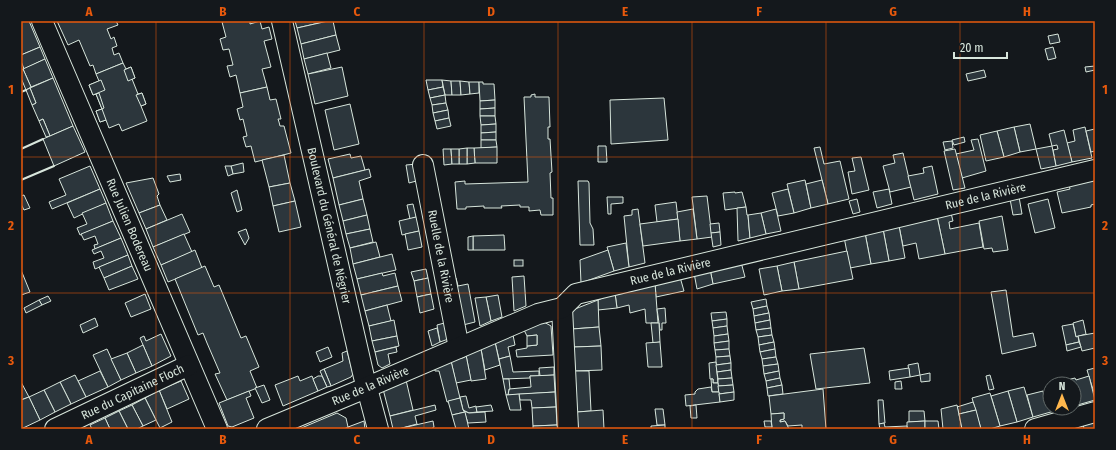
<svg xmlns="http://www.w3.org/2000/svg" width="1116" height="450" viewBox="0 0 1116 450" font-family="'Fira Sans Condensed',sans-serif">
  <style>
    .building { fill: #2c363c; stroke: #d8e6dc }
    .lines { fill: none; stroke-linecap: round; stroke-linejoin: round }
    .minor-casing { stroke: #d8e6dc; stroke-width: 22 }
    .minor { stroke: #14181c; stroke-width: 20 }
    .wall { stroke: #d8e6dc; stroke-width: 2 }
    .grid { fill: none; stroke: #e8590c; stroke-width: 1; stroke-opacity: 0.55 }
    .labels { text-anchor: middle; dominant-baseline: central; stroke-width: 3; stroke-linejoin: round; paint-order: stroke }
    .street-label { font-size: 12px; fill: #d8e6dc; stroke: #14181c }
    .neatline { fill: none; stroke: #e8590c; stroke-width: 1.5 }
    .grid-label { font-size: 13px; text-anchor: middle; font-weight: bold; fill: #e8590c }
  </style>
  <rect width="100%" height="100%" fill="#14181c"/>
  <g class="building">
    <polygon points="21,21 29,21 40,47 21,55"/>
    <polygon points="57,21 116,21 118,25 107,29 111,39 114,37 117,46 112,48 114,55 119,53 123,63 96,74 93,65 90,66 79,40 68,45"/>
    <polygon points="226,21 250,21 250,24 260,21 262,29 269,27 272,39 264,41 271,67 262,69 267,87 240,93 236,75 230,77 227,66 233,65 229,49 223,50 220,39 226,37 222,22"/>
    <polygon points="295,21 328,21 297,28"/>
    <polygon points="328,21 333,21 336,35 301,44 297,28"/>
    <polygon points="1058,34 1060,42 1050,44 1048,36"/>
    <polygon points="336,35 340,50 304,59 301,44"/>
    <polygon points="40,47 45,59 24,69 21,61 21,55"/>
    <polygon points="1053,47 1056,58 1048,60 1045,49"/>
    <polygon points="327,53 331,68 308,74 304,59"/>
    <polygon points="45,59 53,78 31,87 23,69"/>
    <polygon points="123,63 126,69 131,67 135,78 132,79 138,94 142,93 146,104 141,106 147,121 122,131 119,124 109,128 106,120 100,122 96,111 102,109 96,94 93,95 89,85 99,81 96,74"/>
    <polygon points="1095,66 1095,70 1086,72 1085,67"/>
    <polygon points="131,67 135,78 128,81 124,70"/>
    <polygon points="342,67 348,96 315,104 308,74"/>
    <polygon points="23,69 31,87 26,90 21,78 21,70"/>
    <polygon points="984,70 986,77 968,81 966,74"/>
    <polygon points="53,78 73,126 50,136 43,119 39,121 32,105 36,103 30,88"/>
    <polygon points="101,80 105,90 93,95 89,85"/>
    <polygon points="426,80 442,80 443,87 428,90"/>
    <polygon points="442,80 451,81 452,95 445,95"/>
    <polygon points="451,81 460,81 461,95 452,95"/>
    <polygon points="460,81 469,82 470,94 461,95"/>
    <polygon points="469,82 479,82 479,93 470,94"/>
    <polygon points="479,82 483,82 483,84 494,84 495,100 480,101"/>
    <polygon points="267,87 270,100 276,99 281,119 278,119 279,122 280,126 284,126 291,153 255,162 251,146 246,147 243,137 247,136 243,119 240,120 237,109 243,107 240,93"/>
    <polygon points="443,87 445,95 430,98 428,90"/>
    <polygon points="30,88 36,103 32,105 26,90"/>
    <polygon points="99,93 104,108 102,109 96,94"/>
    <polygon points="142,93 146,104 141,106 136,95"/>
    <polygon points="535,94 535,97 549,97 550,127 548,127 548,139 550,139 552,172 550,173 551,198 553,198 553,215 541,215 540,210 529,211 529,207 520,207 520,205 501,206 502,208 484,208 484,206 466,207 466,209 457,209 455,182 465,181 465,184 528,182 524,97 531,97 531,95"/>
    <polygon points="445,95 446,103 432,105 430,98"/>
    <polygon points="664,98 668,140 611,144 610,100"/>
    <polygon points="495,100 495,108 480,109 480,101"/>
    <polygon points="446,103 448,110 433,113 432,105"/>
    <polygon points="350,104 359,144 334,150 325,110"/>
    <polygon points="495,108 495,116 480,116 480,109"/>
    <polygon points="102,109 106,120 100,122 96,111"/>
    <polygon points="448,110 449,118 435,121 433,113"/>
    <polygon points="480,116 495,116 496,124 481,125"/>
    <polygon points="449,118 451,126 437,129 435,121"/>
    <polygon points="43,119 50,136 46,137 39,121"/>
    <polygon points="496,124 496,132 481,133 481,125"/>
    <polygon points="1030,124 1036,149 1020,152 1014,127"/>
    <polygon points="73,126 85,152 54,166 43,139"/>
    <polygon points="1014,127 1020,152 1004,157 997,131"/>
    <polygon points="1085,127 1092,158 1072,162 1067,143 1075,141 1073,130"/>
    <polygon points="1095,129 1095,151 1091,152 1086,131"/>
    <polygon points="1064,130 1072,162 1056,166 1053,150 1058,149 1057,145 1052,146 1049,134"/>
    <polygon points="997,131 1004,157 986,161 980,135"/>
    <polygon points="496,132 496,140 481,140 481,133"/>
    <polygon points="964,137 965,142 954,145 952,140"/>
    <polygon points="978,139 986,171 962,178 956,154 974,150 971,140"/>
    <polygon points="481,140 496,140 497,147 481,148"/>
    <polygon points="952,141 953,148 945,150 943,142"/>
    <polygon points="598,146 606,146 607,162 598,162"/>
    <polygon points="1052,146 1056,166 1041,169 1036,149"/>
    <polygon points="497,147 497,163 475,163 474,148"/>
    <polygon points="820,147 824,164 840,161 849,199 828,204 814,148"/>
    <polygon points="467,148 474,148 475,163 467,164"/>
    <polygon points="467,148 467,164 459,164 459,149"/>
    <polygon points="443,149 451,149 452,164 444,165"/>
    <polygon points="451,149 459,149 459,164 452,164"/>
    <polygon points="955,149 965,188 953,190 944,151"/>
    <polygon points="903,153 911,187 890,192 883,166 895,163 893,155"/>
    <polygon points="350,154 351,158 361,156 365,170 333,178 328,159"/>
    <polygon points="284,155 290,183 269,187 262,160"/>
    <polygon points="861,157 869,190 852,194 848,172 855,171 852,158"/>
    <polygon points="243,163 244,172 233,174 231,166"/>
    <polygon points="417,164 420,180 409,183 406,165"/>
    <polygon points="90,166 100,189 52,209 49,202 66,195 59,179"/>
    <polygon points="225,166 231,166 233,174 228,176"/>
    <polygon points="932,166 938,194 914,200 908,176 924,173 923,168"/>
    <polygon points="369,169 371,177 359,181 363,199 339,205 333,178"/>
    <polygon points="180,174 181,180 170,182 167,176"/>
    <polygon points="153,178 159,194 157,196 160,205 139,213 126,183"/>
    <polygon points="1095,179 1095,204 1091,205 1091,207 1062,213 1057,192 1070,189 1069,185"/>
    <polygon points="805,180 811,208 794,213 787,184"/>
    <polygon points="822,180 828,204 811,208 806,184"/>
    <polygon points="578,181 588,181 589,183 590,223 593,229 594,245 580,245"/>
    <polygon points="290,183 295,201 273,206 269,187"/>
    <polygon points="100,189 106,203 74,218 67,203"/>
    <polygon points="788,189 794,213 778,216 772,193"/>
    <polygon points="889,189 892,204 877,208 873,192"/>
    <polygon points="237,190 242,210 237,212 231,193"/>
    <polygon points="735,192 735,193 742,192 746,207 725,210 723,193"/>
    <polygon points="24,195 30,208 24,210 21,204 21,196"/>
    <polygon points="707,196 712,237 697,239 692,197"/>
    <polygon points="607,197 623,197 623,203 611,204 611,214 608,214"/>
    <polygon points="1019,197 1022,214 1013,215 1010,199"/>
    <polygon points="363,199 367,215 343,221 339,205"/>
    <polygon points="857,199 860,212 853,214 849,201"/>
    <polygon points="1048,199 1055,228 1035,233 1028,204"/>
    <polygon points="295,201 301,227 279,232 273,206"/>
    <polygon points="676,202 678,219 657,222 655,205"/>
    <polygon points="106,203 113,221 80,235 77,228 87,224 82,213"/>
    <polygon points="413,204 416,217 410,219 407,205"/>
    <polygon points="160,205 167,220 146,229 139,213"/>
    <polygon points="746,207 747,215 748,215 750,238 738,241 737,208"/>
    <polygon points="638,209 645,263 629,267 624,216 632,215 632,210"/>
    <polygon points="693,209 697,239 680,241 677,212"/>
    <polygon points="776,209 781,231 766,234 761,213"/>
    <polygon points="761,213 766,234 750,238 748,215"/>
    <polygon points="951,213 953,221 949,222 950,229 979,223 983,247 945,254 937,216"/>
    <polygon points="182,214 190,232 153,247 146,229"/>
    <polygon points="367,215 370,229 346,234 343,221"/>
    <polygon points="937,216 945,254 919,259 916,243 903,246 899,226"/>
    <polygon points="1002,216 1008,250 993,252 992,248 984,249 979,221"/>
    <polygon points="416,217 419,231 402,235 399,221"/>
    <polygon points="678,219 680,241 643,246 640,224"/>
    <polygon points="113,221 121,238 95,249 94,245 98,244 95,236 84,240 81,234"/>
    <polygon points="719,223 720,232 711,233 710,224"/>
    <polygon points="899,226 905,258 889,261 883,229"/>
    <polygon points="246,229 249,238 245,245 238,232"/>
    <polygon points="370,229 373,242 350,248 346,234"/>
    <polygon points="883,229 889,261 871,264 865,233"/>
    <polygon points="419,231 422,247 408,250 405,234"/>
    <polygon points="720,232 721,245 713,247 711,233"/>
    <polygon points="865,233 871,264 850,268 844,237"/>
    <polygon points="184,234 192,252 161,265 153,247"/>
    <polygon points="504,235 505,250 473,250 473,236"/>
    <polygon points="473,236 473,250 468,250 468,237"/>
    <polygon points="121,238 128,255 95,269 93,262 104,258 101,251 94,254 92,250"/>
    <polygon points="376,242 380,257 353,264 350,248"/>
    <polygon points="626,243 629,267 614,271 607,247"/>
    <polygon points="195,250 202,268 168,282 161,265"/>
    <polygon points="608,250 614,271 581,283 580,260"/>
    <polygon points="847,251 853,279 799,289 794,262"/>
    <polygon points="392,254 396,270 357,279 353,264"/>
    <polygon points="128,255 132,266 104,278 99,267"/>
    <rect x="514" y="260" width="9" height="6"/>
    <polygon points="741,262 745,277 713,284 710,269"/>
    <polygon points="794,262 799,289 782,291 777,266"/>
    <polygon points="132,266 138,279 109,290 104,278"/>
    <polygon points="205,266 214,287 219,285 241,338 246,336 259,367 250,371 257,388 227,400 215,374 220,373 207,343 203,333 198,335 175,279"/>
    <polygon points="777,266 782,291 764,295 759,269"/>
    <polygon points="426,269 428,278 414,281 411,272"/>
    <polygon points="710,269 713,284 697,289 694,273"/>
    <polygon points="21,270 30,292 21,295"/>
    <polygon points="382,273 383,276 395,273 398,286 361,295 357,279"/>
    <polygon points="524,276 526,306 514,311 512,277"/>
    <polygon points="680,277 684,291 656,297 655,283"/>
    <polygon points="428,278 431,294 417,297 414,281"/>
    <polygon points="456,278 458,286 468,284 475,322 459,326 450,279"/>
    <polygon points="655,283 658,323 646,323 645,309 630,313 629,305 617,308 615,293"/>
    <polygon points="398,286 402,301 365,311 361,295"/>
    <polygon points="1006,290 1013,337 1033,333 1036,346 1002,354 991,292"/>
    <polygon points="615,293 617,308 598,310 598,300"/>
    <polygon points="145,294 151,309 131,317 125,303"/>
    <polygon points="431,294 434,309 420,313 417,297"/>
    <polygon points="498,295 502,317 491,321 486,297"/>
    <polygon points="48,296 51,301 42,305 39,300"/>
    <polygon points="486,297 491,321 480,326 475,298"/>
    <polygon points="766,299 767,306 753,309 751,302"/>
    <polygon points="39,300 42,305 26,313 24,308"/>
    <polygon points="598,300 599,327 572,329 572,311 575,309"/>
    <polygon points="387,305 391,321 369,326 365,311"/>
    <polygon points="767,306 769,313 754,316 753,309"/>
    <polygon points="665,308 666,323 662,323 662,330 660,330 657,309"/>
    <polygon points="726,312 727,319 712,321 711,313"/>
    <polygon points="769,313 770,320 755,323 754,316"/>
    <polygon points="95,318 98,326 83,333 80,325"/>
    <polygon points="727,319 727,326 713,328 712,321"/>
    <polygon points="394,320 397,336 372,341 369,326"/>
    <polygon points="770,320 771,328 756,330 755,323"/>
    <polygon points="1083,320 1086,334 1076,337 1073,323"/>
    <polygon points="448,322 451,338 440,342 437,325"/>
    <polygon points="544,322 551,326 553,355 517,357 516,350 527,348 527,346 537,345 537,335 527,336 524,330"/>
    <polygon points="651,323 659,323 660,342 653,343"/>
    <polygon points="1073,324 1076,337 1078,336 1079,342 1066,345 1062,326"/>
    <polygon points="727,326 728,334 714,336 713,328"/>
    <polygon points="599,327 601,346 574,347 572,329"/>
    <polygon points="437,328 440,342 432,346 428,331"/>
    <polygon points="771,328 772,335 758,337 756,330"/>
    <polygon points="1095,333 1095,348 1082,351 1078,336"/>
    <polygon points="161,334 171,356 152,366 140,338 144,336 146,341"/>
    <polygon points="728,334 729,341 714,343 714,336"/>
    <polygon points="513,335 515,345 508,347 510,356 499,359 495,342"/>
    <polygon points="537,335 537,345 527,346 527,336"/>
    <polygon points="772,335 774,342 759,345 758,337"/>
    <polygon points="397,336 399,346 375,352 372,341"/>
    <polygon points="729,341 729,349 715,350 714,343"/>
    <polygon points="495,342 500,365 485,370 481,349"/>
    <polygon points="660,342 662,367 648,367 646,343"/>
    <polygon points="774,342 775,349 760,352 759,345"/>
    <polygon points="1079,342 1081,347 1067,351 1066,345"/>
    <polygon points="143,345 152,366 136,373 127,353"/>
    <polygon points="601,346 602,370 575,371 574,347"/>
    <polygon points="328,347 332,357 320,362 316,352"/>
    <polygon points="396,347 397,352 388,354 390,364 382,368 378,365 375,352"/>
    <polygon points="864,348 870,383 816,389 810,354"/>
    <polygon points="107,349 121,380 108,387 93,355"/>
    <polygon points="481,349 486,379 471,381 466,355"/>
    <polygon points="729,349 730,356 716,357 715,350"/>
    <polygon points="775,349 776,357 762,359 760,352"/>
    <polygon points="347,351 353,374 351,377 331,386 324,369 343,361 342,353"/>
    <polygon points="127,353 136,373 121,380 111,359"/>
    <polygon points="466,355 471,380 456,383 451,361"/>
    <polygon points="510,356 513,372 539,371 539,376 530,376 530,378 503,379 499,359"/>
    <polygon points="730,356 731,363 716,365 716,357"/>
    <polygon points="776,357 778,364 763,366 762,359"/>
    <polygon points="451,361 460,398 447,402 439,371 435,371 434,368"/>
    <polygon points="716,362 718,383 713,383 713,379 710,379 709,363"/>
    <polygon points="731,363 731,370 717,372 716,365"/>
    <polygon points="918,363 920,375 910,377 908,365"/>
    <polygon points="778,364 779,371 764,374 763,366"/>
    <polygon points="554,367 554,375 540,376 539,368"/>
    <polygon points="909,368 910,377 890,380 889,371"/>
    <polygon points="1095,368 1095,396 1087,370"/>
    <polygon points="324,369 331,386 327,387 320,371"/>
    <polygon points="731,370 732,378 718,379 717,372"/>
    <polygon points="100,371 108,387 86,397 78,381"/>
    <polygon points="575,371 589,371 591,411 577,412"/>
    <polygon points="779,371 780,378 766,381 764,374"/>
    <polygon points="930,373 930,381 921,382 920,375"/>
    <polygon points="75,375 86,397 71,404 60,382"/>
    <polygon points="554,375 555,392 508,395 509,389 531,387 530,376"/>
    <polygon points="990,375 994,389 989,390 986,376"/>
    <polygon points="298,376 300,381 312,376 318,391 283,406 275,385"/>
    <polygon points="318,376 322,376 327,387 318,391 313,379"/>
    <polygon points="1089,376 1095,400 1074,406 1074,384 1062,384 1067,383 1067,380 1075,378 1076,380"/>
    <polygon points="732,378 733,385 718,386 718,379"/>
    <polygon points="780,378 782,385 767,388 766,381"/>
    <polygon points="503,379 509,379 510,389 509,389 508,395 506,395"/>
    <polygon points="711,379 713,379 713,383 718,383 719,392 712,392"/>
    <polygon points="406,380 413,410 390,416 383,389"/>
    <polygon points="181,381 189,399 167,409 159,390"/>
    <polygon points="901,381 902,389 895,389 895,382"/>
    <polygon points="21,382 29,397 21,400"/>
    <polygon points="60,382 71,404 55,412 44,390"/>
    <polygon points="264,385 270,400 262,403 255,388"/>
    <polygon points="733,385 734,392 719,394 718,386"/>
    <polygon points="782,385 783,394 768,396 767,388"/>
    <polygon points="711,387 712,392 719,392 720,402 686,406 685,395 695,394 695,392 698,389"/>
    <polygon points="1024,387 1033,417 1017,422 1008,391"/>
    <polygon points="823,389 826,429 802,429 802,425 788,426 785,421 780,422 780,420 784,419 784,413 771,414 769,396"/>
    <polygon points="44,390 55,412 40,420 29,397"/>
    <polygon points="159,390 172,422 160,428 145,398"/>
    <polygon points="249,391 251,396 246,398 254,418 232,427 228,426 219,403"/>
    <polygon points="1008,391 1017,422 1000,426 991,396"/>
    <polygon points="1043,391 1044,396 1050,394 1050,408 1065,408 1033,417 1027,395"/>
    <polygon points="555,392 556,407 532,408 531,400 520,400 519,394"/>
    <polygon points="734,392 734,400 720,402 719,394"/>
    <polygon points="990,393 1000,426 990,429 981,429 972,398"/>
    <polygon points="519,394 521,410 510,410 506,395"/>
    <polygon points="466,396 469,408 476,406 477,412 469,413 463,410 460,397"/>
    <polygon points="29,397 40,420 21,429 21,400"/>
    <polygon points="145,398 156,420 143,426 132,405"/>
    <polygon points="460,398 463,410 465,412 452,415 448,401"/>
    <polygon points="878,400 883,400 885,423 879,424"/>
    <polygon points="973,402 976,410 959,414 957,407"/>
    <polygon points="132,405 143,426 137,429 128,429 119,411"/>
    <polygon points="435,405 436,410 415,416 417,424 398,429 393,429 390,416"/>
    <polygon points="491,405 493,411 477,412 476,407"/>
    <polygon points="696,405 697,418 691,418 690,406"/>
    <polygon points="957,405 962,429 943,429 941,409"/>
    <polygon points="556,407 557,425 533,426 532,408"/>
    <polygon points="655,409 663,409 665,425 657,425"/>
    <polygon points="603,410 604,429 578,429 577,412"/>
    <polygon points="976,410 981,429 962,429 959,414"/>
    <polygon points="119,411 128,429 110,429 105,418"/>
    <polygon points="464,411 469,413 485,412 486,422 468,423"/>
    <polygon points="909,411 924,411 925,421 909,422"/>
    <polygon points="465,412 469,429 456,429 452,415"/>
    <polygon points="337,413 346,418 348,427 344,429 299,429"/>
    <polygon points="784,413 784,419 780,420 780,422 785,421 789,429 772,429 771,414"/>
    <polygon points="105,418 110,429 92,429 90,425"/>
    <polygon points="364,421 365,429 349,429 348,427"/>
    <polygon points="433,421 434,427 431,429 398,429"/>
    <polygon points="764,421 771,421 772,427 765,427"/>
    <polygon points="925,421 925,429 907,429 907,422"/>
    <polygon points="925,421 938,421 939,429 925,429"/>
    <polygon points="1095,421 1095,429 1084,429 1083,424"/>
    <polygon points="884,423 885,427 907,426 907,429 880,429 879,424"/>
    <polygon points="557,425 558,429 533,429 533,426"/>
    <polygon points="665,425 665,429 651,429 651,426"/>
  </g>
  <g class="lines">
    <defs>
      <g id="minor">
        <path id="s1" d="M42,21L217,429"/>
        <path id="s2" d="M282,21L364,377L378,429"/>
        <path id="s3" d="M423,165L459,348"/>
        <polyline points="562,308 568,429"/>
        <path id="s4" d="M55,429L189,365"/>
        <path id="s5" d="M267,429L356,392L538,314L562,308L576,294L1095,170"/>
        <polyline points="1035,429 1095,412"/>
      </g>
    </defs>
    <use href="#minor" class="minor-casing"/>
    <use href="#minor" class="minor"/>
    <g class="wall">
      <polyline points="21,92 26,90"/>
      <polyline points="21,149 43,139"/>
      <polyline points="21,180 54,166"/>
    </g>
  </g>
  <path class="grid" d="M156,21V429M290,21V429M424,21V429M558,21V429M692,21V429M826,21V429M960,21V429M21,157H1095M21,293H1095"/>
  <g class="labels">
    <g class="street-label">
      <text stroke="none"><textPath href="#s5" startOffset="760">Rue de la Rivière</textPath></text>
      <text stroke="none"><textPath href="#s1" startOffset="222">Rue Julien Bodereau</textPath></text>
      <text stroke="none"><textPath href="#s2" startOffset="210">Boulevard du Général de Négrier</textPath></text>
      <text stroke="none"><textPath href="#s3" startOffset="93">Ruelle de la Rivière</textPath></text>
      <text stroke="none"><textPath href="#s5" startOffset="436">Rue de la Rivière</textPath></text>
      <text stroke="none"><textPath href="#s5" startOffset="112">Rue de la Rivière</textPath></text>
      <text stroke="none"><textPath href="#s4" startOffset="86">Rue du Capitaine Floch</textPath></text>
    </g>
  </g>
  <rect width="1116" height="450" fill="none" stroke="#14181c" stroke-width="44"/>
  <g transform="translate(1062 396)"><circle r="19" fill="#14181c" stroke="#626a69"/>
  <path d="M0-3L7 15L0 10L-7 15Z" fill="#ffb74d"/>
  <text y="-6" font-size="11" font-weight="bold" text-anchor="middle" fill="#d8e6dc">N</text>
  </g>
  <path d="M954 52v6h53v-6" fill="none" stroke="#d8e6dc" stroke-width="2"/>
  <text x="960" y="52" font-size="12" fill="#d8e6dc" stroke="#14181c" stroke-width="3" paint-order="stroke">20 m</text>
  <rect x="22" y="22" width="1072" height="406" class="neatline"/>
  <g class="grid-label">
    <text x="89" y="16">A</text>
    <text x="223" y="16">B</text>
    <text x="357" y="16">C</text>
    <text x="491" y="16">D</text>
    <text x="625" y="16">E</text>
    <text x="759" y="16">F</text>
    <text x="893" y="16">G</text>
    <text x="1027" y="16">H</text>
    <text x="11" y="94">1</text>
    <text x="1105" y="94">1</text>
    <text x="11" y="230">2</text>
    <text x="1105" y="230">2</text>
    <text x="11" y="365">3</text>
    <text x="1105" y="365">3</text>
    <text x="89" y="444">A</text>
    <text x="223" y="444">B</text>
    <text x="357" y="444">C</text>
    <text x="491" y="444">D</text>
    <text x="625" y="444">E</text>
    <text x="759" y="444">F</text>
    <text x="893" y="444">G</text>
    <text x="1027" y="444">H</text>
  </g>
</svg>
